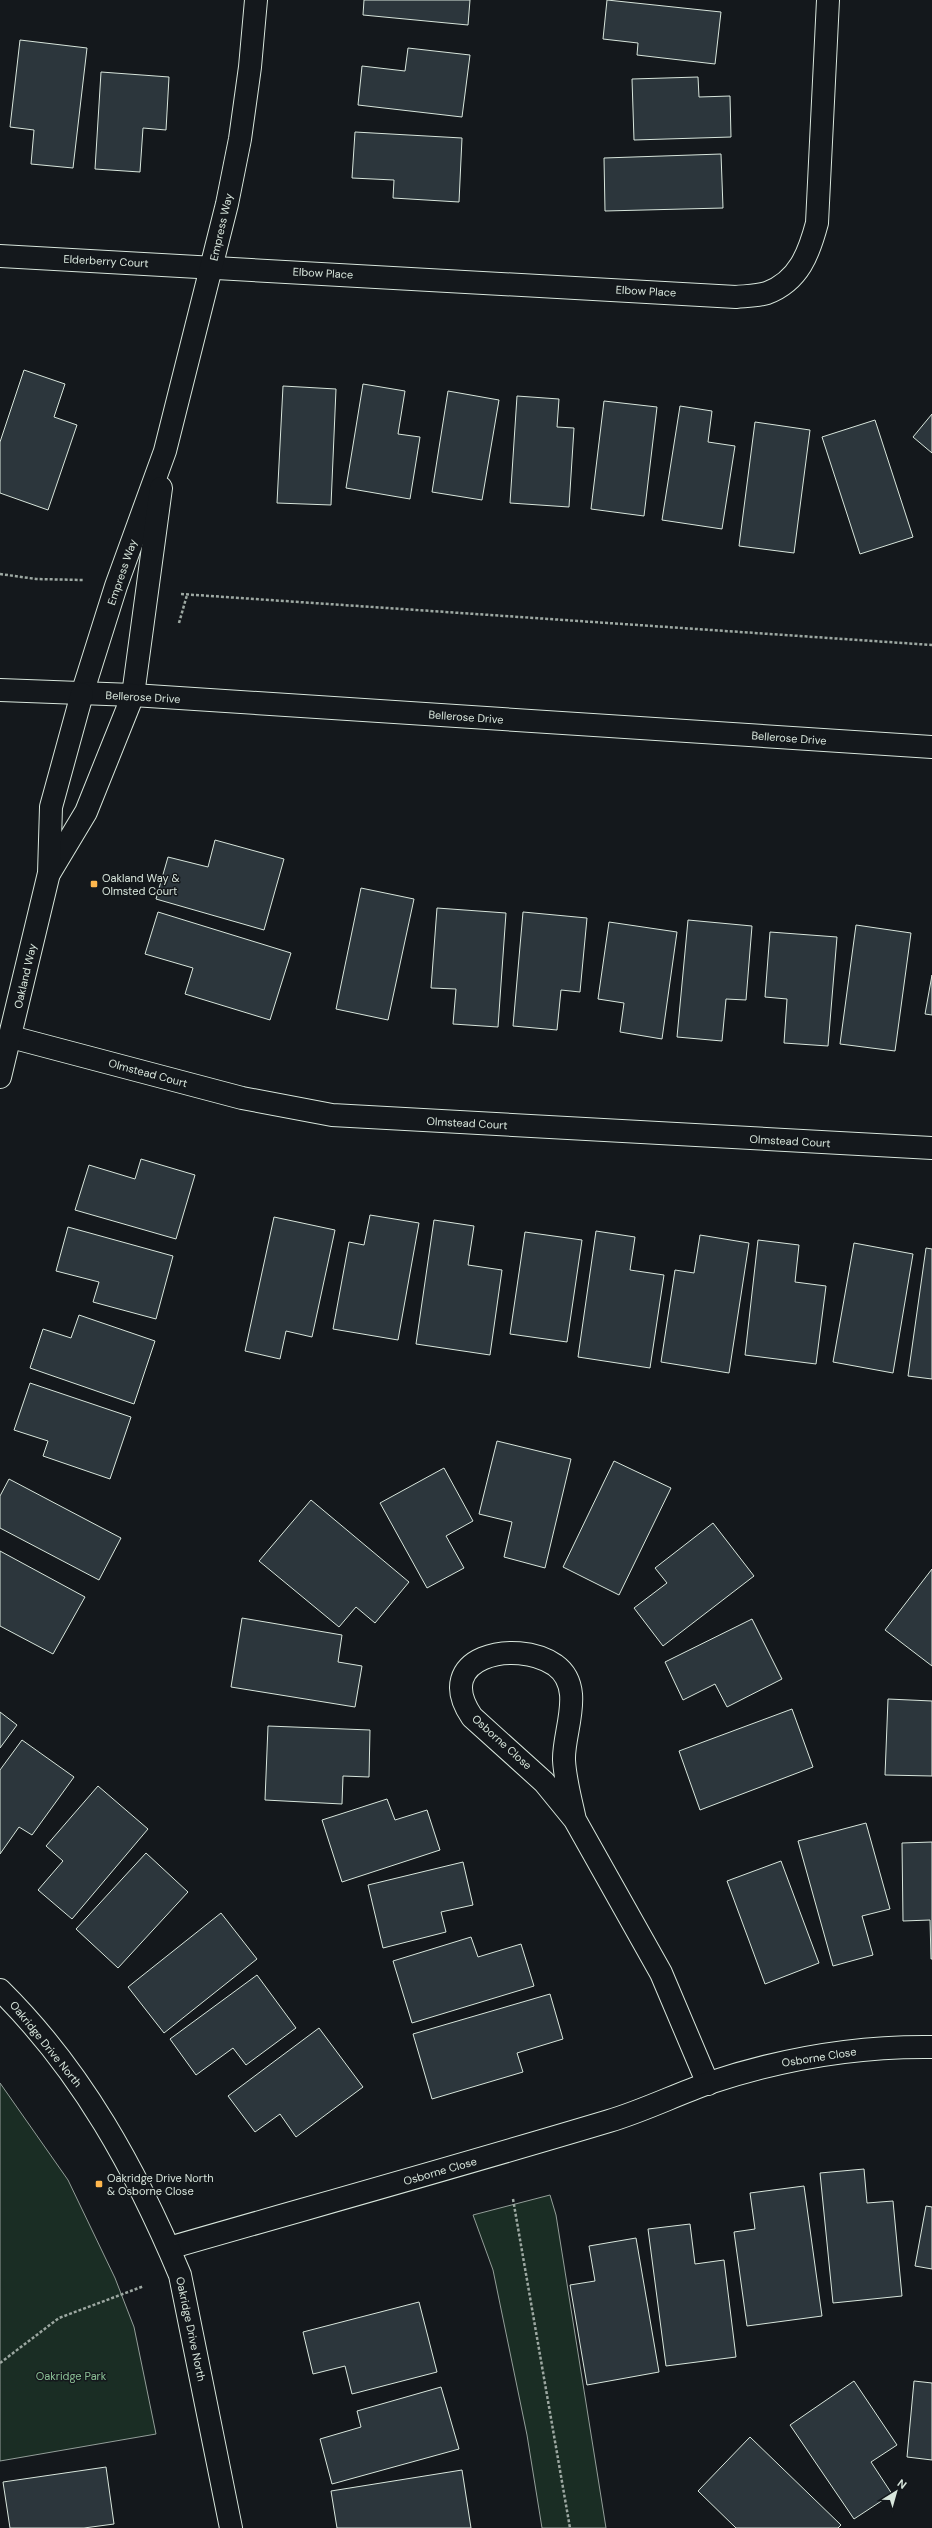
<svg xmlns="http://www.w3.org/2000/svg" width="932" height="2528" viewBox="0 0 932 2528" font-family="'DM Sans',sans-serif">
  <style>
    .green { fill: #1a2d24; stroke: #939e99 }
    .building { fill: #2c363c; stroke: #d8e6dc }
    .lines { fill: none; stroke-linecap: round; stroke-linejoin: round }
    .street-casing { stroke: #d8e6dc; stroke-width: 24 }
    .secondary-casing { stroke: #d8e6dc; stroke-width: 24 }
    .path { stroke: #9da8a2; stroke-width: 2.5; stroke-dasharray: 3 2; stroke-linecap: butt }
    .street { stroke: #14181c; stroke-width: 22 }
    .secondary { stroke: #14181c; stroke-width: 22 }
    .poi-dot { fill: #ffb74d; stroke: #14181c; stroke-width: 1.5 }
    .labels { text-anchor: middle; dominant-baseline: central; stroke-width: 3; stroke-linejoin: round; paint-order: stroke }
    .street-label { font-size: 11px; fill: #d8e6dc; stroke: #14181c }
    .poi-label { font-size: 11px; fill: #d8e6dc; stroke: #14181c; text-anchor: start }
    .park-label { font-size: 11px; fill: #8ac095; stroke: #14181c }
  </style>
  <rect width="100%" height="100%" fill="#14181c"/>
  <g class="green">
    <polygon points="0,2083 68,2180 115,2278 134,2327 156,2434 0,2461"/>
    <polygon points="550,2195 556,2215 606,2528 542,2528 527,2435 493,2270 473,2215"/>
  </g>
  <g class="building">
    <polygon points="364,0 470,0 468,25 363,15"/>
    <polygon points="607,0 721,12 715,64 637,55 638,43 603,39"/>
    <polygon points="20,40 87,48 73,168 31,164 34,130 10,127"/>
    <polygon points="408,48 470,55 462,117 358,105 362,66 405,71"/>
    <polygon points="101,72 169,77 166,130 143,128 140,172 95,169"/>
    <polygon points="698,77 699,97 730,96 731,137 634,140 632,79"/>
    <polygon points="355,132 462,138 459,202 393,198 394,180 352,178"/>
    <polygon points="721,154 723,208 605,211 604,158"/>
    <polygon points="24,370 65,384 54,417 77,425 48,510 0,493 0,442"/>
    <polygon points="363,384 405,391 398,434 420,437 410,499 346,488"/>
    <polygon points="283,386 336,389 331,505 277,503"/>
    <polygon points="448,391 499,400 482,500 432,492"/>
    <polygon points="517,396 559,399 557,427 574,428 569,507 510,503"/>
    <polygon points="604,401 657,407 644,516 591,509"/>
    <polygon points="680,406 712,411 708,442 735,446 722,529 662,520"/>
    <polygon points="932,414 932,453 913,437"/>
    <polygon points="875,420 913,537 860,554 822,437"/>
    <polygon points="755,422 810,430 794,553 739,546"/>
    <polygon points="215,840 284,859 264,930 156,899 168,857 208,867"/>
    <polygon points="361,888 414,899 388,1020 336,1009"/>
    <polygon points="437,908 506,913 498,1027 453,1024 456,989 431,988"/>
    <polygon points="158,912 291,953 270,1020 185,994 193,968 145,954"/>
    <polygon points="523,912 587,918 580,992 561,990 557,1030 513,1026"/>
    <polygon points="688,920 752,926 746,1000 726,999 722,1041 677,1037"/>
    <polygon points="609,922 677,932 662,1039 620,1032 624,1003 598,999"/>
    <polygon points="856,925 911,933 895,1051 840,1044"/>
    <polygon points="770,932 837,937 828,1046 784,1043 787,999 765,997"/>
    <polygon points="932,975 932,1015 925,1014"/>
    <polygon points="141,1159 195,1175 176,1239 75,1210 89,1165 135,1179"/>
    <polygon points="370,1215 419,1223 398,1340 333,1329 349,1242 364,1245"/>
    <polygon points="274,1217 335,1230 312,1337 286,1331 280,1359 245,1351"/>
    <polygon points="434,1220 474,1226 468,1265 502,1270 490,1355 416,1344"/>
    <polygon points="68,1227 173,1256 156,1319 93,1302 99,1282 56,1271"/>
    <polygon points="596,1231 635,1237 630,1270 664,1275 650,1368 578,1357"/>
    <polygon points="525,1232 582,1240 567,1342 510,1334"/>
    <polygon points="700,1235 749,1243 729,1373 661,1362 675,1270 694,1273"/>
    <polygon points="758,1240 799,1245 795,1282 826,1286 816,1364 745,1355"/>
    <polygon points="854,1243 913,1254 893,1373 833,1362"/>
    <polygon points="926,1248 932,1249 932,1379 908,1376"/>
    <polygon points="79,1315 155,1341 134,1404 30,1368 43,1329 71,1338"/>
    <polygon points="30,1383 131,1417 110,1479 43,1456 48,1441 14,1430"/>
    <polygon points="497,1441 571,1459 545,1568 504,1557 512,1522 479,1514"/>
    <polygon points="614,1461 671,1488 619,1595 563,1567"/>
    <polygon points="444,1468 473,1521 446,1536 464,1568 427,1588 380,1503"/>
    <polygon points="9,1479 121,1538 99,1580 0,1528 0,1496"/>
    <polygon points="311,1500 409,1582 375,1623 356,1607 339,1627 259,1561"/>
    <polygon points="713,1523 754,1576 663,1646 634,1608 667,1583 655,1568"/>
    <polygon points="0,1551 85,1597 53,1654 0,1626"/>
    <polygon points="932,1569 932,1666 885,1630"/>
    <polygon points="242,1618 342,1635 338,1662 362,1666 355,1707 231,1687"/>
    <polygon points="752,1619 782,1679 727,1707 715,1684 683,1700 665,1662"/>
    <polygon points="888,1699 932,1701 932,1776 885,1775"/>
    <polygon points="792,1709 813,1767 700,1810 679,1751"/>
    <polygon points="0,1712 17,1725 0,1748"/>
    <polygon points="268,1726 370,1730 369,1777 343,1776 342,1804 265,1800"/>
    <polygon points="22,1740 74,1777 32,1835 19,1827 0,1854 0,1770"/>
    <polygon points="98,1786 148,1829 72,1919 38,1890 63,1861 46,1846"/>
    <polygon points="387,1799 395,1820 427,1810 440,1850 342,1882 322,1820"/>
    <polygon points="866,1823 890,1909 862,1916 873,1955 833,1966 798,1841"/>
    <polygon points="932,1842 932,1959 931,1959 930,1920 903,1921 902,1843"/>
    <polygon points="146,1853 188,1892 118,1968 76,1929"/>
    <polygon points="781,1861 819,1963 765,1984 727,1881"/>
    <polygon points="463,1862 473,1905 441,1912 446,1932 383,1948 368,1885"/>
    <polygon points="221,1913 257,1959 164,2033 128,1987"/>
    <polygon points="471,1937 478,1957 521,1944 534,1986 412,2023 393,1961"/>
    <polygon points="257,1975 296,2028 246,2065 233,2048 196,2075 170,2039"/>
    <polygon points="550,1994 563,2039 517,2053 523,2072 432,2099 413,2034"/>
    <polygon points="319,2028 363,2087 296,2137 280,2114 255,2132 228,2096"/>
    <polygon points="864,2169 867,2203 893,2201 902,2296 833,2303 820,2173"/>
    <polygon points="804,2186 822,2316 747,2326 734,2232 755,2229 750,2193"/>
    <polygon points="926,2206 932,2207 932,2269 915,2266"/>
    <polygon points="690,2224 695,2264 724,2260 736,2357 666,2366 648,2229"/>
    <polygon points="636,2238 659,2372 587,2385 570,2285 595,2281 589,2246"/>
    <polygon points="419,2302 437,2372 352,2394 345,2366 313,2374 303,2332"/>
    <polygon points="854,2381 897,2445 871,2462 892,2494 854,2519 790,2425"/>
    <polygon points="914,2381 932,2383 932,2460 907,2457"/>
    <polygon points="441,2387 459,2449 332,2484 320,2439 361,2427 357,2411"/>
    <polygon points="750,2437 841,2525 838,2528 736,2528 698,2491"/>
    <polygon points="106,2467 114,2524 84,2528 10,2528 3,2482"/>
    <polygon points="462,2470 471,2528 337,2528 331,2491"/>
  </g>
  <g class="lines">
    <defs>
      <g id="street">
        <path d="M0,256L736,297C746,296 758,296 767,293C799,281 809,253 817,223L828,0"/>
        <polyline points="82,694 116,586 165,451 227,204 240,139 250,67 256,0"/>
        <polyline points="133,695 161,488"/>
        <polyline points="11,1037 242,1098 332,1115 932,1148"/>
        <path d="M575,1820C571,1801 565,1780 564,1760C563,1731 586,1687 555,1665C515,1638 431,1657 472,1717L544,1782L575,1820L661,1973L708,2084"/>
        <path d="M169,2248C315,2206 462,2165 609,2121C643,2111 675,2095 709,2083C781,2059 856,2046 932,2047"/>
      </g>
      <g id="secondary">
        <polyline points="0,690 133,695 932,747"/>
        <polyline points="50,872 86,812 133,695"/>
        <polyline points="0,1077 49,873 51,807 82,694"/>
        <path d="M0,1990C82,2071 136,2170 180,2275L231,2528"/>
      </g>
    </defs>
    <use href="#street" class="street-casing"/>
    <use href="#secondary" class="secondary-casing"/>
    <g class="path">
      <polyline points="0,574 36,579 83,580"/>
      <polyline points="181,594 932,645"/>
      <polyline points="179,623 187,595"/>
      <polyline points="513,2199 570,2528"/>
      <polyline points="0,2363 59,2318 144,2286"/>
    </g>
    <use href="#street" class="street"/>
    <use href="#secondary" class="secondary"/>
  </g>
  <g class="poi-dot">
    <rect x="90" y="880" width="8" height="8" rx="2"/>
    <rect x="95" y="2180" width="8" height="8" rx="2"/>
  </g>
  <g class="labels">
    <g class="street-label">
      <text transform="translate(221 227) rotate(-77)">Empress Way</text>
      <text transform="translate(106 261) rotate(3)">Elderberry Court</text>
      <text transform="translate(323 273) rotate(3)">Elbow Place</text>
      <text transform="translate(646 291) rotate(3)">Elbow Place</text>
      <text transform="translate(122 572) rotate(-71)">Empress Way</text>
      <text transform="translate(143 697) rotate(3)">Bellerose Drive</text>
      <text transform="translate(466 717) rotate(4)">Bellerose Drive</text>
      <text transform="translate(789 738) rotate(4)">Bellerose Drive</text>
      <text transform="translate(25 976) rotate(-77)">Oakland Way</text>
      <text transform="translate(148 1073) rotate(15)">Olmstead Court</text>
      <text transform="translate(467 1123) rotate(3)">Olmstead Court</text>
      <text transform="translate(790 1141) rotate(3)">Olmstead Court</text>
      <text transform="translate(502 1742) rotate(42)">Osborne Close</text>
      <text transform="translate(46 2044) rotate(51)">Oakridge Drive North</text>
      <text transform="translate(819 2057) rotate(-9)">Osborne Close</text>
      <text transform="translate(440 2171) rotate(-16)">Osborne Close</text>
      <text transform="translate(191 2329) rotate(78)">Oakridge Drive North</text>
    </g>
    <g class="poi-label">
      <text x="102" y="878">Oakland Way &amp;<tspan x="102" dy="13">Olmsted Court</tspan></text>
      <text x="107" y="2178">Oakridge Drive North<tspan x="107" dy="13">&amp; Osborne Close</tspan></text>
    </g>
    <g class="park-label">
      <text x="71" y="2376">Oakridge Park</text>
    </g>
  </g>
  <g transform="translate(896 2492) rotate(37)" stroke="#14181c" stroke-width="3" paint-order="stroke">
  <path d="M0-3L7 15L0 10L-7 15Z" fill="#d8e6dc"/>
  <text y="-6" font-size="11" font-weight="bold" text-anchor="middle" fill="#d8e6dc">N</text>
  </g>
</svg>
